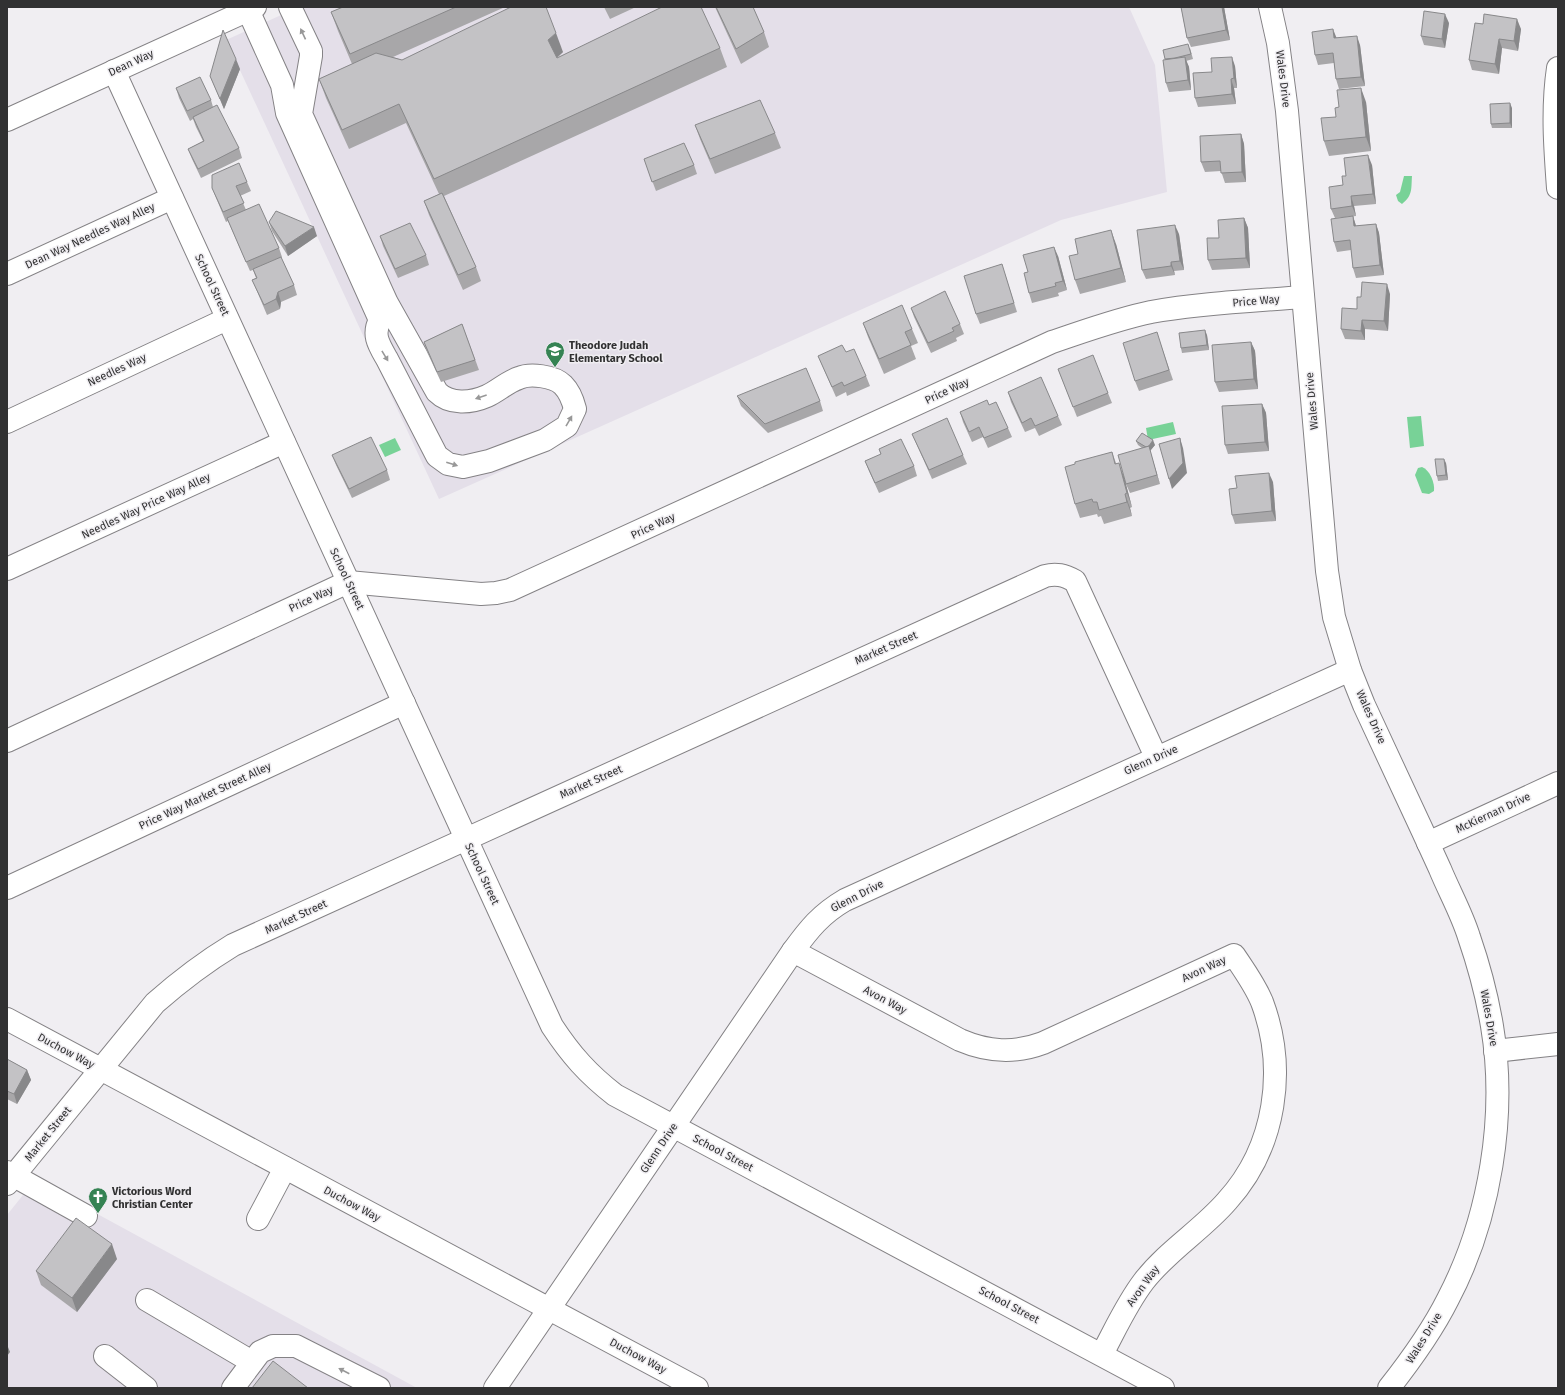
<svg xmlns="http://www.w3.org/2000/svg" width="1565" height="1395" viewBox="0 0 1565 1395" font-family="'Fira Sans',sans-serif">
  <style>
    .built { fill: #e4dfe9 }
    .water { fill: #78d297 }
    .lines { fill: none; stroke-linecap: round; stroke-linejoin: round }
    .minor-casing { stroke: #848285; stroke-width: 24 }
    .minor { stroke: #fff; stroke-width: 22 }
    .wall { fill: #a8a7a9 }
    .shaded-wall { fill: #88888a }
    .building { fill: #c3c2c5; stroke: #88888a }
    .oneway { fill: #989898 }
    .labels { text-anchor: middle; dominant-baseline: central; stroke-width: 3; stroke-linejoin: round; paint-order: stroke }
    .street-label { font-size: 11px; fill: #313132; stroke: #f0eef2 }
    .poi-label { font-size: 11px; font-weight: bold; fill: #313132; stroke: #f0eef2; text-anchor: start }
  </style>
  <rect width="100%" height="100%" fill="#f0eef2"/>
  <g class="built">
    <polygon points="299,7 1129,7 1155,65 1167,192 1061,220 439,499 226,40"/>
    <polygon points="35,1180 417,1388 7,1388 7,1215"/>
  </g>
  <g class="water">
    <path d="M1404,176H1412C1411,189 1413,195 1402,204L1398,201L1396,195L1400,192Z"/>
    <polygon points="1421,416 1424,446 1410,448 1407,417"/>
    <polygon points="1173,422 1176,434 1148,440 1146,428"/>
    <polygon points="395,438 401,450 385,457 379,445"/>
    <path d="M1422,467C1430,470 1435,483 1434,491L1429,494L1422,493L1415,475L1418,468Z"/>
  </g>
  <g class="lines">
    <defs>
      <g id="minor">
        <path d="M1270,7L1278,43L1287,111L1327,571L1334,617L1350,670L1364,705C1389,759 1415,814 1440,869C1449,891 1462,914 1469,937C1479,966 1487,996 1492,1026C1507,1115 1490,1219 1448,1299C1432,1331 1411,1360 1389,1388"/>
        <path d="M248,10L282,85L287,113L380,320C372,335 379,345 387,359L437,456L448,464L463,467L489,461L545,440L567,426L575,409C573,401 569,391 563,385C554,376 530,373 519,378C507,382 498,391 487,396C471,403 450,405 437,392L387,303L301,114L311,56V51L290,7"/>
        <path d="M1558,68C1552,108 1555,148 1558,188"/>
        <path d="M114,71L552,1026C571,1055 588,1074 615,1095L1163,1388"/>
        <polyline points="7,120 255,7"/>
        <polyline points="7,274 172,198"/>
        <polyline points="7,422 227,319"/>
        <polyline points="7,569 284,442"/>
        <path d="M7,741L348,582L481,594L496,593L510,590L1052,342C1085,331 1117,319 1151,312C1201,303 1253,301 1303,297"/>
        <polyline points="1428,843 1558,783"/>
        <polyline points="7,888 404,703"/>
        <path d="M793,951L960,1040C988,1052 1014,1054 1043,1043L1234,955C1244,970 1255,985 1262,1002C1287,1069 1276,1147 1227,1201C1202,1230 1168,1250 1144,1281C1127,1303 1115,1330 1102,1354"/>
        <polyline points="7,1019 697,1388"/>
        <polyline points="1495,1051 1558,1044"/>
        <polyline points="7,1172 86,1216"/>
        <path d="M7,1184L155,1003C180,981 205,962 233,945L1045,576C1056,573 1064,575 1075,581L1156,757"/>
        <polyline points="258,1219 285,1168"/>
        <polyline points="147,1300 252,1362"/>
        <polyline points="105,1356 146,1388"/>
        <polyline points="233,1388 260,1352 273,1346 296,1346 379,1388"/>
        <path d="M495,1388L793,951C809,929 821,914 845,900L1350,670"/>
      </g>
    </defs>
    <use href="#minor" class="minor-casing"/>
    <use href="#minor" class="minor"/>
  </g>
  <g class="wall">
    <polygon points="343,7 505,7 393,57 402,60 563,52 557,58 720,48 727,67 444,196 476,267 481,281 463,290 429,215 424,201 439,194 406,123 349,149 326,98 319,79 352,64 338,31 331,12"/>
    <polygon points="604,7 636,7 610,19"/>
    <polygon points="715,7 753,7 764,32 769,47 741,64"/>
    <polygon points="1181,7 1224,7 1230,40 1191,47 1187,38"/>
    <polygon points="1449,23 1445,48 1424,45 1421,36"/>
    <polygon points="1475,23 1521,29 1518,51 1502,48 1499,74 1472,70 1469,60"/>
    <polygon points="1336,38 1360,45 1365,86 1339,89 1336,79 1334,63 1318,65 1315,55"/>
    <polygon points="1190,48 1193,59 1186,61 1189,67 1191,90 1169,92 1166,83 1165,59"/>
    <polygon points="1235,66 1237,88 1234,88 1236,104 1198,107 1195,98 1212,72"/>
    <polygon points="240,69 224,109 210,76"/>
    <polygon points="176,88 211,100 213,107 239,148 242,158 201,178 192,159 188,149 203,141 196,127 193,119 190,121 179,98"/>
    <polygon points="1366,102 1371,151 1329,156 1324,141 1336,117"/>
    <polygon points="1512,108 1512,128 1492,128 1491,124"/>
    <polygon points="695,125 775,133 781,148 715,174 700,139"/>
    <polygon points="1241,134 1244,144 1246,182 1225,183 1221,171 1205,172 1201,162"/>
    <polygon points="644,159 694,165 697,174 656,191"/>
    <polygon points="1372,165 1376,204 1354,206 1356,216 1335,218 1331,209 1343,185 1346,176"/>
    <polygon points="247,182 251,191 240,196 246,210 279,248 282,257 281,258 294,285 297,295 281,302 280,309 267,315 256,289 252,280 256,278 253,270 250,271 228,221 226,222 212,188"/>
    <polygon points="1353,216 1356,226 1376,224 1379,233 1384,275 1356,278 1353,268 1351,250 1337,252 1334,242"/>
    <polygon points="1244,218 1248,228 1250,268 1212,270 1208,260"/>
    <polygon points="269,222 317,236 288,256 272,231"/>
    <polygon points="1179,234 1184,270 1174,271 1175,275 1146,279 1142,270"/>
    <polygon points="380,236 426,255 429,265 398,278 383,246"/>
    <polygon points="1116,244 1126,282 1080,294 1075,280"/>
    <polygon points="1058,256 1067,290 1058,293 1059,296 1032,303 1029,293 1028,272"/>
    <polygon points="1005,274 1017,312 980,324 976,314"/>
    <polygon points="1390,294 1388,331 1365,329 1365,340 1345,339 1341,329 1357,309 1361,297"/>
    <polygon points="911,308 960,324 964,334 956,338 957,341 931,353 914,317"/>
    <polygon points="863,323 912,329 918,343 911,346 916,359 884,374 868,337"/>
    <polygon points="462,324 479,370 441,382 427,352 424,342"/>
    <polygon points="1207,335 1209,350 1182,353 1181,348"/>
    <polygon points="1160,342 1173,380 1139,391 1135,381"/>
    <polygon points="1251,342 1255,351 1258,389 1219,392 1215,382"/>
    <polygon points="846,352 866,376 870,386 847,396 846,392 836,397 822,365 818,356"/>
    <polygon points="1058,369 1108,393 1112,403 1077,417"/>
    <polygon points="1008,392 1058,416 1062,425 1039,436 1035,428 1025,432 1011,402"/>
    <polygon points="737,396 820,401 823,411 768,433 741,406"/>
    <polygon points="1262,404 1266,413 1269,451 1228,454 1225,445"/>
    <polygon points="989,405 1008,428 1012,437 988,448 983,437 972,442 963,422 960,412"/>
    <polygon points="912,434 963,455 967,464 932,479"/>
    <polygon points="1136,441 1155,445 1150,451 1160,484 1130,493 1126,484 1142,448 1138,445"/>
    <polygon points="879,449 914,466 917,476 879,493 869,471 865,461 881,455"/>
    <polygon points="1112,452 1116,463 1124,477 1132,507 1130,508 1132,516 1104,524 1101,516 1098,517 1097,514 1080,518 1075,504 1075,464"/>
    <polygon points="332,455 387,470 390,480 352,498 336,465"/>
    <polygon points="1446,463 1448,480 1438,481 1437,476"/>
    <polygon points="1273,482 1276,521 1235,524 1232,515"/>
    <polygon points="7,1059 27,1070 31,1080 17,1104 7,1099"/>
    <polygon points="117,1259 77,1312 41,1285 36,1271"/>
  </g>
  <g class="shaded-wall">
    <polygon points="1222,7 1224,7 1230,40 1226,30"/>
    <polygon points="1445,14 1449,23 1445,48 1442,39"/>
    <polygon points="1517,19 1521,29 1518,51 1514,41"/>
    <polygon points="1333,29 1337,39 1334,38"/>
    <polygon points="556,33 563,52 555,59 548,40"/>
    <polygon points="1357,36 1360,45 1365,86 1361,77"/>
    <polygon points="1499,39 1502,48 1499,74 1495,64"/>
    <polygon points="1185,57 1189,67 1191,90 1188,80"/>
    <polygon points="1232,57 1235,66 1237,88 1234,78"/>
    <polygon points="236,59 240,69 224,109 220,99"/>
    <polygon points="1231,79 1234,88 1236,104 1232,94"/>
    <polygon points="1361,88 1366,102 1371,151 1366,137"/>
    <polygon points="1510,103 1512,108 1512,128 1510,123"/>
    <polygon points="1241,134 1244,144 1246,182 1242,172"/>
    <polygon points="1368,155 1372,165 1376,204 1373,194"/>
    <polygon points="1351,196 1354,206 1356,216 1352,206"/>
    <polygon points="1353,216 1356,226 1354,226"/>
    <polygon points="1244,218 1248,228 1250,268 1246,258"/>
    <polygon points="1376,224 1379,233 1384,275 1380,265"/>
    <polygon points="1175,225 1179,234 1184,270 1180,261"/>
    <polygon points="314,227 317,236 288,256 285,246"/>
    <polygon points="1111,230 1116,244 1126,282 1121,268"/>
    <polygon points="1054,247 1058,256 1067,290 1063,281"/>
    <polygon points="1171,262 1174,271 1175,275 1171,266"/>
    <polygon points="1387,284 1390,294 1388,331 1384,321"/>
    <polygon points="278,292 281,302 280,309 276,299"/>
    <polygon points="1362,320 1365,329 1365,340 1361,331"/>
    <polygon points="1205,330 1207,335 1209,350 1207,345"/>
    <polygon points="1251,342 1255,351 1258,389 1254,379"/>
    <polygon points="1262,404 1266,413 1269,451 1265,442"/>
    <polygon points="1180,438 1183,448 1187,473 1172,489 1169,479"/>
    <polygon points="1153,440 1155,445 1150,451 1160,484 1147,448"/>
    <polygon points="1444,459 1446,463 1448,480 1446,475"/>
    <polygon points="1119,463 1124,477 1132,507 1127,493"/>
    <polygon points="1269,473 1273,482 1276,521 1272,511"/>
    <polygon points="1125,494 1130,508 1132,516 1127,502"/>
    <polygon points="27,1070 31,1080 17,1104 14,1094"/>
    <polygon points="112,1244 117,1259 77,1312 72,1298"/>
    <polygon points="8,1347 10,1352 7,1356 7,1349"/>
  </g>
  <g class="building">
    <polygon points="343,7 456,7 350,54 331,12"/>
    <polygon points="511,7 546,7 556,33 548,40 557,58 662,7 701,7 720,48 434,179 399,104 342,130 319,79 376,53 402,60"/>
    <polygon points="716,7 753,7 764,32 736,49"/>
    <polygon points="1181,7 1222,7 1226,30 1187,38"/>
    <polygon points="1424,11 1445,14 1442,39 1421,36"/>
    <polygon points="1484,14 1517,19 1514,41 1499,39 1495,64 1469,60 1475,23 1483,24"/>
    <polygon points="1333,29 1334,38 1357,36 1361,77 1336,79 1333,53 1315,55 1312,32"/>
    <polygon points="223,30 236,59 220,99 210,76"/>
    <polygon points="1188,44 1191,54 1175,58 1165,59 1163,50"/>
    <polygon points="1185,57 1188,80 1166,83 1163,60"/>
    <polygon points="1232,57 1234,78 1231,79 1232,94 1195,98 1193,73 1212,72 1211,58"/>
    <polygon points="200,77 211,100 187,111 176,88"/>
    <polygon points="1361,88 1366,137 1324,141 1321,118 1336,117 1335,108 1339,107 1337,90"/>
    <polygon points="760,100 775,133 710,159 695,125"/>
    <polygon points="1510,103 1510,123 1491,124 1490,104"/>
    <polygon points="217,105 239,148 198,169 188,149 204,141 193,117"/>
    <polygon points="1241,134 1242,172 1221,173 1220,161 1201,162 1200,136"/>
    <polygon points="684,143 694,165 652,182 644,159"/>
    <polygon points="1368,155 1373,194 1351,196 1352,206 1331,209 1329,187 1343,185 1342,176 1346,176 1344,158"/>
    <polygon points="239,163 247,182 236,186 244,203 223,212 212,188 212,175"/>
    <polygon points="442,193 476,267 458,275 424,201"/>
    <polygon points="259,204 279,248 246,262 227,218"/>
    <polygon points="276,211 314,227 285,246 269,222"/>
    <polygon points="1353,216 1354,226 1376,224 1380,265 1353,268 1350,240 1334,242 1331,219"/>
    <polygon points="1244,218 1246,258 1208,260 1207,238 1219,238 1218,220"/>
    <polygon points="410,223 426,255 395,269 380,236"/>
    <polygon points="1175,225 1180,261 1171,262 1171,266 1142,270 1137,230"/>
    <polygon points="1111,230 1121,268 1075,280 1069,256 1078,254 1075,239"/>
    <polygon points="1054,247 1063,281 1055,283 1056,286 1029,293 1024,273 1028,272 1023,255"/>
    <polygon points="281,257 294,285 278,292 276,299 264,305 252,280 257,278 253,269"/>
    <polygon points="1002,264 1014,303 976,314 964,276"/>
    <polygon points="1362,282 1387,284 1384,321 1362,320 1361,331 1341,329 1342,308 1357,309 1357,297 1361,297"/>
    <polygon points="945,291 960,324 952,328 954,331 928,343 911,308"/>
    <polygon points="902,305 912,329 905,332 911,345 879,359 863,323"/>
    <polygon points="462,324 475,360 437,372 424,342"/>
    <polygon points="1205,330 1207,345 1181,348 1179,333"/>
    <polygon points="1157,332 1169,370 1135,381 1123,343"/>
    <polygon points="1251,342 1254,379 1215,382 1212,345"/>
    <polygon points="842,345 846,352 854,349 866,376 844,386 842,382 832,387 818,356"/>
    <polygon points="1093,355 1108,393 1073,407 1058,369"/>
    <polygon points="806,368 820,401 765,424 737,396"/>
    <polygon points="1041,377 1058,416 1035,426 1031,418 1022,423 1008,392"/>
    <polygon points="987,400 989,405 996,402 1008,428 984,438 979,427 969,432 960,412"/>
    <polygon points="1262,404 1265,442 1225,445 1222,406"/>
    <polygon points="947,418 963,455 929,470 912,434"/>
    <polygon points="1142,433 1153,440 1149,446 1146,447 1136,441"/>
    <polygon points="371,437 387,470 349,489 332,455"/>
    <polygon points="1180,438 1183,463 1169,479 1159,444"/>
    <polygon points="901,439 914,466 875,483 865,461 881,454 879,449"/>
    <polygon points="1149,446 1157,475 1126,484 1118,455"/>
    <polygon points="1112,452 1115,464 1119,463 1127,493 1125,494 1127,502 1099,510 1097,502 1093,502 1092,499 1075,504 1065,467 1075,464 1075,462"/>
    <polygon points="1435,459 1444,459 1446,475 1437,476"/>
    <polygon points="1269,473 1272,511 1232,515 1229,489 1237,488 1235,476"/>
    <polygon points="7,1059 27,1070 14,1094 7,1091"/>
    <polygon points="76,1218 112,1244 72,1298 36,1271"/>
    <polygon points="273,1361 308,1388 252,1388"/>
  </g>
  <defs><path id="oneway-solid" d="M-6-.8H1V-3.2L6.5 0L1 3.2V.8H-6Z"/></defs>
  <g class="oneway">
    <use href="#oneway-solid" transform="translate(303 34) rotate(-115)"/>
    <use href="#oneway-solid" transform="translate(385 356) rotate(59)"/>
    <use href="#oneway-solid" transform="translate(481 397) rotate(161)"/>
    <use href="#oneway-solid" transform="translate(569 421) rotate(-60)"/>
    <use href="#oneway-solid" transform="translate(452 464) rotate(17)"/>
    <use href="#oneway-solid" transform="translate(344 1371) rotate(-153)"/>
  </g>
  <defs>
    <symbol id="school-pin" viewBox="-11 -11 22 30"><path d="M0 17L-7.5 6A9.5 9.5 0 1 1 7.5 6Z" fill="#358353" stroke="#f0eef2"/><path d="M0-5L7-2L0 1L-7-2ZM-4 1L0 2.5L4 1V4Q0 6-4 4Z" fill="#fff"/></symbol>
    <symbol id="church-pin" viewBox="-11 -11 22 30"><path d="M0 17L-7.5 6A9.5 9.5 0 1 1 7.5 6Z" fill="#358353" stroke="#f0eef2"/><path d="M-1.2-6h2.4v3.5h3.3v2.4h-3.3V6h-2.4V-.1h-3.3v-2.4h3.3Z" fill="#fff"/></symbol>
  </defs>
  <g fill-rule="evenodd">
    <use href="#school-pin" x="544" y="340" width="22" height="30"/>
    <use href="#church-pin" x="87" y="1186" width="22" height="30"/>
  </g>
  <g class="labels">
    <g class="street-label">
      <text transform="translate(131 63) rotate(-25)">Dean Way</text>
      <text transform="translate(1283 79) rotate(83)">Wales Drive</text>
      <text transform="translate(90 236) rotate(-25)">Dean Way Needles Way Alley</text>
      <text transform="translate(212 285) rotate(65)">School Street</text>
      <text transform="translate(1256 301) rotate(-5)">Price Way</text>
      <text transform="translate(117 370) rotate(-25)">Needles Way</text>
      <text transform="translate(947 391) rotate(-25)">Price Way</text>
      <text transform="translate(1312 401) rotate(-95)">Wales Drive</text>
      <text transform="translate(146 506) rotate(-25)">Needles Way Price Way Alley</text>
      <text transform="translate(653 526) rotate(-25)">Price Way</text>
      <text transform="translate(347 579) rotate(65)">School Street</text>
      <text transform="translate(311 599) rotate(-25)">Price Way</text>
      <text transform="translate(886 648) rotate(-24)">Market Street</text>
      <text transform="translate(1371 717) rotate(66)">Wales Drive</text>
      <text transform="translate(1151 760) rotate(-24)">Glenn Drive</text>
      <text transform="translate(591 782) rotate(-24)">Market Street</text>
      <text transform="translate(205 796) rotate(-25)">Price Way Market Street Alley</text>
      <text transform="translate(1493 813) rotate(-25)">McKiernan Drive</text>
      <text transform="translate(482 874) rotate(65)">School Street</text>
      <text transform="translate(857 896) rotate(-27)">Glenn Drive</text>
      <text transform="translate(296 917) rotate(-25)">Market Street</text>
      <text transform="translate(1204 969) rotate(-25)">Avon Way</text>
      <text transform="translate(885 1000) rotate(28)">Avon Way</text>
      <text transform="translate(1489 1018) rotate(80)">Wales Drive</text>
      <text transform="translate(66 1051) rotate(28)">Duchow Way</text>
      <text transform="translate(48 1134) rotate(-51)">Market Street</text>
      <text transform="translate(659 1148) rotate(-56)">Glenn Drive</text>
      <text transform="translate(723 1153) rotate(28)">School Street</text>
      <text transform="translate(352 1204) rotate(28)">Duchow Way</text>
      <text transform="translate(1143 1286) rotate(-54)">Avon Way</text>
      <text transform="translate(1009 1305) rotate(28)">School Street</text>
      <text transform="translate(1424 1338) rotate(-58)">Wales Drive</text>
      <text transform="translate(638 1356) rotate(28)">Duchow Way</text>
    </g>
    <g class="poi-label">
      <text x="569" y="345">Theodore Judah<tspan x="569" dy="13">Elementary School</tspan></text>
      <text x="112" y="1191">Victorious Word<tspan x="112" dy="13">Christian Center</tspan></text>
    </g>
  </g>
  <rect width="1565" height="1395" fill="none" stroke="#313132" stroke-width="16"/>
</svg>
